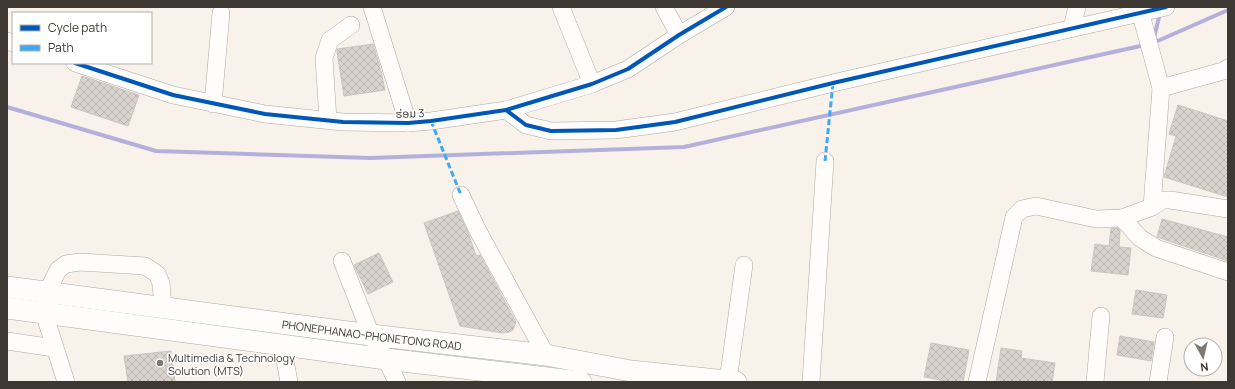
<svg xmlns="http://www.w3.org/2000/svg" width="1235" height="389" viewBox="0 0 1235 389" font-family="Manrope,'Noto Sans Lao',sans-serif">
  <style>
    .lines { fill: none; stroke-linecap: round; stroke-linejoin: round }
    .stream { stroke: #b4b0dc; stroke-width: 4 }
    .building { fill: url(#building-cross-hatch); stroke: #cbc5bf }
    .minor-casing { stroke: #ada8a2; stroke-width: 18 }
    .major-casing { stroke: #ada8a2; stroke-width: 22 }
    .minor { stroke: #fefdfc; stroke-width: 17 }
    .major { stroke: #fefdfc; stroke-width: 21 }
    .quiet { stroke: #3fa9f5; stroke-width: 3; stroke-dasharray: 6 3; stroke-linecap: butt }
    .cycleway-casing { stroke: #fff; stroke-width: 6 }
    .cycleway { stroke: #0057b8; stroke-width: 4 }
    .poi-dot { fill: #7e7972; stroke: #fff; stroke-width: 1.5 }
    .labels { text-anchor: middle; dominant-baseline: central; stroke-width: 3; stroke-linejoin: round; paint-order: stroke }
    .street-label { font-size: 11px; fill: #3d3831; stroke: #fff }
    .poi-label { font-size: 11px; fill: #3d3831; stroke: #fff; text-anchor: start }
  </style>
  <defs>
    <pattern id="building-cross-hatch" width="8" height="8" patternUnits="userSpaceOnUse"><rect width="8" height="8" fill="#d9d3cd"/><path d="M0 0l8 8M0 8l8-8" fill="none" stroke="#bbb6b0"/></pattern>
  </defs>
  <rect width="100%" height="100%" fill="#f8f2eb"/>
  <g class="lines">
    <g class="stream">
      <polyline points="1154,38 1160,13"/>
      <polyline points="1153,43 1228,10"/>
      <polyline points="7,107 156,151 370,158 684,147 1145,45"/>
    </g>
  </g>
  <g class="building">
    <polygon points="373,44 381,71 385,90 344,96 337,52 337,49"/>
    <polygon points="82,76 139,95 128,126 71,107"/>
    <polygon points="1178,105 1228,121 1228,197 1164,177 1176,136 1169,134"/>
    <polygon points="458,211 469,235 476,256 480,255 516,322 513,330 509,332 502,333 460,326 424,223"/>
    <polygon points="1162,219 1228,237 1228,261 1157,237"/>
    <polygon points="1111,228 1118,228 1120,231 1119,247 1131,248 1128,275 1091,271 1095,244 1109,246"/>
    <polygon points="379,253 393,282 368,294 354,265"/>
    <polygon points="1136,290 1167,295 1163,318 1132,314"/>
    <polygon points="1120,336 1154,342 1151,361 1117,355"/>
    <polygon points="931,343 969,350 963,382 951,382 924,377"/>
    <polygon points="1001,348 1022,351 1021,358 1055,363 1052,382 996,382"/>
    <polygon points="171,351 175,382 128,382 124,356"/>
  </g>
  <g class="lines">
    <defs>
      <g id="minor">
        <polyline points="372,7 408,123"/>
        <polyline points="561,7 592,84"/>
        <polyline points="664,7 679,35"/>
        <polyline points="1144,7 1142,12 1143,22 1161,88 1152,207"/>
        <polyline points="1072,28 1077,7"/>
        <polyline points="7,41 13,43"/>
        <polyline points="75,63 173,95 265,114 343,122 408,123 431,121 506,110 592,84 628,69 679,35 726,7"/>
        <polyline points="1161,88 1223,71 1228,68"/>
        <polyline points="213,104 221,13"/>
        <polyline points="506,110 526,125 551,131 616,130 675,122 833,83 1166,7"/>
        <polyline points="328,120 324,58 330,40 351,25"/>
        <polyline points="461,195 477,229 546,355"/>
        <polyline points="1122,218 1140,238 1156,248 1228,272"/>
        <polyline points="342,261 371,335 386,359 397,382"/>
        <polyline points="7,341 54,348"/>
        <polyline points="282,344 289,382"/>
        <polyline points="728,381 744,265"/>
        <polyline points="66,382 44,313 47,292 58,270 66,264 80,262 145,266 157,274 161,283 163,307"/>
        <polyline points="811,382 825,161"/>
        <polyline points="977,382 1014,217 1022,209 1036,206 1096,219 1122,218 1152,207 1163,200 1170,200 1228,209"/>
        <polyline points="1095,382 1101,316"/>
        <polyline points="1158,382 1165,337"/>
      </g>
      <g id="major">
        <path id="s1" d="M7,287L371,335L546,355L631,371L736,382"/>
        <polyline points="7,308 386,359 581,382"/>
      </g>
    </defs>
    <use href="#minor" class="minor-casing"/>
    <use href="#major" class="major-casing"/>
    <use href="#minor" class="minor"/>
    <use href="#major" class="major"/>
    <g class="quiet">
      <polyline points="431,121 461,195"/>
      <polyline points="825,161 833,83"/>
    </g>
    <defs>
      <g id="cycleway">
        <polyline points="75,63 173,95 265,114 343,122 408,123 431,121 506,110 592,84 628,69 679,35 726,7"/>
        <polyline points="506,110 526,125 551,131 616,130 675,122 833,83 1166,7"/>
      </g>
    </defs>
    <use href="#cycleway" class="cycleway-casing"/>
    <use href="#cycleway" class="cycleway"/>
  </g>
  <circle class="poi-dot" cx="160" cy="363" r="4"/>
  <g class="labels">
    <g class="street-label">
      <text transform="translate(410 113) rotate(-2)">ຮ່ອມ 3</text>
      <text stroke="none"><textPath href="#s1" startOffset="368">PHONEPHANAO-PHONETONG ROAD</textPath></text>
    </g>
    <g class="poi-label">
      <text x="168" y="357">Multimedia &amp; Technology<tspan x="168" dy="13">Solution (MTS)</tspan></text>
    </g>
  </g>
  <rect width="1235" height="389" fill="none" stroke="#3d3831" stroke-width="16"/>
  <rect x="12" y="12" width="140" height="52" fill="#ffffff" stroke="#b1afad"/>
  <rect x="20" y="25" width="20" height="6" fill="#0057b8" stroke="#b1afad"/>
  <text x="48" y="32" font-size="12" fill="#3d3831">Cycle path</text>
  <rect x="20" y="45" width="20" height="6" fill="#3fa9f5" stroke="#b1afad"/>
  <text x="48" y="52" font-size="12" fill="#3d3831">Path</text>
  <g transform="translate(1203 357) rotate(172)"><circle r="19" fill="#ffffff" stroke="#b1afad"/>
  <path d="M0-3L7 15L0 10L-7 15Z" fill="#7e7972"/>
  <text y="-6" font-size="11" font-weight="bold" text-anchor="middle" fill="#3d3831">N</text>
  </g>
</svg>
